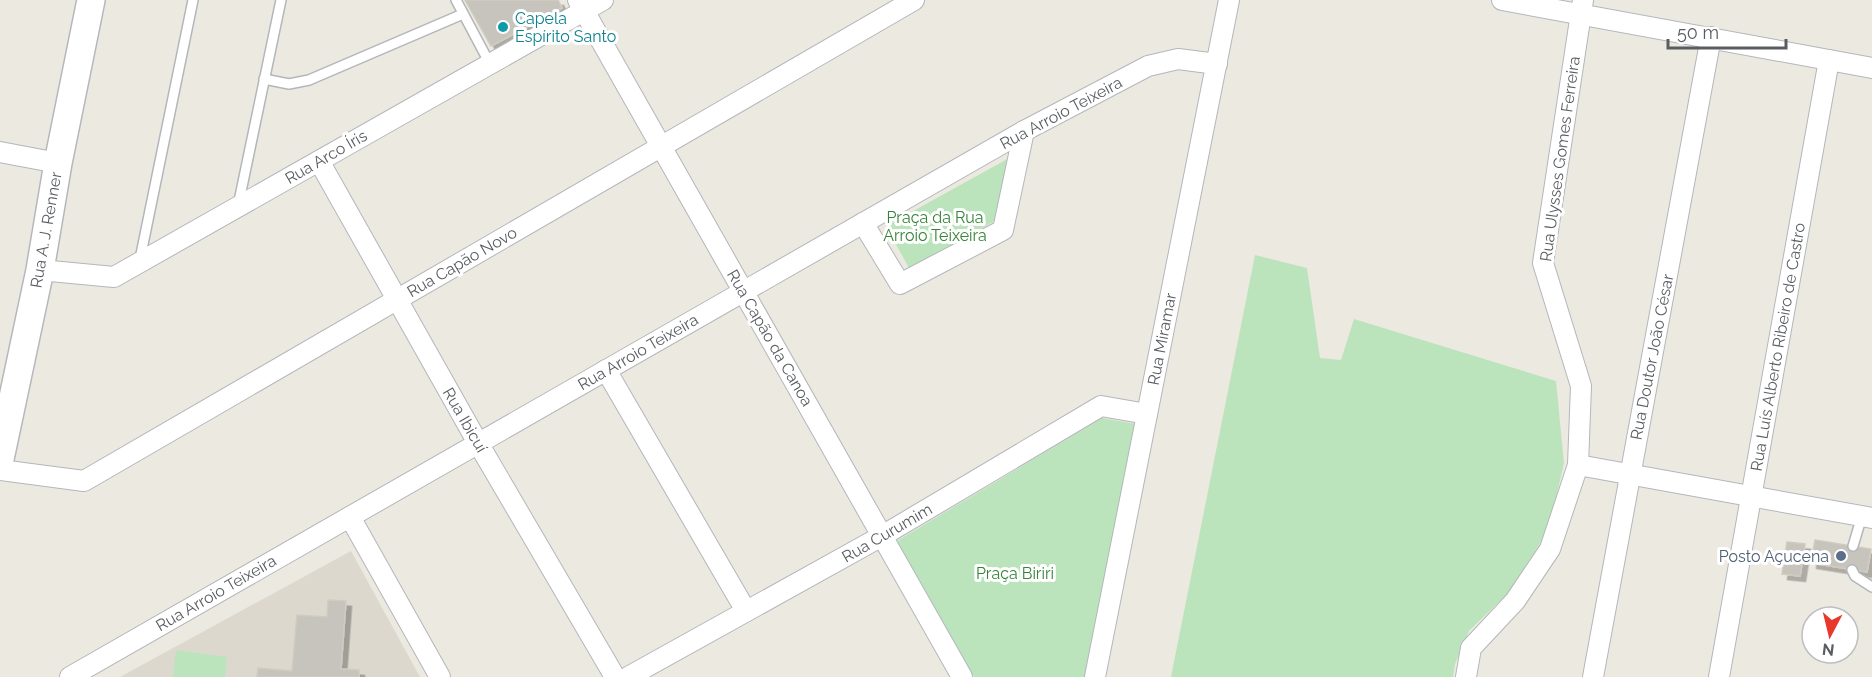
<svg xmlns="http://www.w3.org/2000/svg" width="1872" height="677" viewBox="0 0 1872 677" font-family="Raleway,sans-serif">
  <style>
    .education { fill: #dcd8ce }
    .green { fill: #bce4bc }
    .building { fill: #c7c4be; stroke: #d1cbbf; stroke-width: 1.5; filter: url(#shadow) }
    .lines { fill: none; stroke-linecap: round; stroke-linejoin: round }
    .lane-casing { stroke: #b3b7bb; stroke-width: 12 }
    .street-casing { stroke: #b3b7bb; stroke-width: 22 }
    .secondary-casing { stroke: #b4b8bd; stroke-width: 30 }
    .lane { stroke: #fff; stroke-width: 9 }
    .street { stroke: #fff; stroke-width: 20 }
    .secondary { stroke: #fff; stroke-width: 27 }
    .culture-dot { fill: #0f9aa8; stroke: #fff; stroke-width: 2 }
    .service-dot { fill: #5c6f8a; stroke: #fff; stroke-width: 2 }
    .labels { text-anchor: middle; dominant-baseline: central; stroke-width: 6; stroke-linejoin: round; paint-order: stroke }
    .culture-label { font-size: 16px; fill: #0d838f; stroke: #fff; text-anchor: start }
    .street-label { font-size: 16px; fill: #595d61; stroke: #fff }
    .park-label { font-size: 16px; fill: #358438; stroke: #fff }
    .service-label { font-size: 16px; fill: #4e5e75; stroke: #fff; text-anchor: end }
  </style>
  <defs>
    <filter id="shadow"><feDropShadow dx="5.5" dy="5.5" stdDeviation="0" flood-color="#0004"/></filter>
  </defs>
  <rect width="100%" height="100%" fill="#ece9e0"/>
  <polygon class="education" points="351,551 420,677 120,677"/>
  <g class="green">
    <polygon points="1011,157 1000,218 909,268 886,226"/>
    <polygon points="1255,255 1307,268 1320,358 1341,360 1354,319 1556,381 1564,463 1549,528 1513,588 1469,631 1455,664 1453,677 1171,677"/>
    <polygon points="1102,418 1136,424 1085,677 974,677 897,541"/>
    <polygon points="176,650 227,657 225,677 173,677"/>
  </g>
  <g class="building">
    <polygon points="465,0 558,0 562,8 491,46"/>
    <polygon points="1815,540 1871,549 1867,572 1811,563"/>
    <polygon points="1787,542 1805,544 1800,576 1782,574"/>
    <polygon points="328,600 346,601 341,669 359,670 359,677 257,677 258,668 292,671 297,615 327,617"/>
  </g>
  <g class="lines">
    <defs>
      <g id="lane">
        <polyline points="456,0 490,64"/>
        <polyline points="264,79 289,84 309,80 463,14"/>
        <polyline points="238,206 281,0"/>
        <polyline points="140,259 193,0"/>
        <polyline points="1853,546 1862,516"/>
        <polyline points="1852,570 1855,576 1872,587"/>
      </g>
      <g id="street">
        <polyline points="578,0 962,677"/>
        <polyline points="1502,0 1829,60"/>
        <polyline points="0,152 58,163"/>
        <polyline points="319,161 478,443 615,677"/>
        <polyline points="863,223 900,284 1003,230 1024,131"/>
        <polyline points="40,270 114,277 603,0"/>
        <polyline points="606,370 746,611"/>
        <polyline points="1578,465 1872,518"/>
        <polyline points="0,470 84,481 914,0"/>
        <polyline points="350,517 440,677"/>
        <polyline points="70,677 1024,131 1148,66 1178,59 1217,64"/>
        <polyline points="628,677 882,536 1101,406 1147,414"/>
        <polyline points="1095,677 1229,0"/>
        <polyline points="1466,677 1471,648 1515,601 1550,549 1578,465 1581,386 1543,263 1583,0"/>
        <polyline points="1593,677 1711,37"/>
        <polyline points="1719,677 1829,60 1872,68"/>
      </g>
      <polyline id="secondary" points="0,459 40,270 58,163 91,0"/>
    </defs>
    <use href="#lane" class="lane-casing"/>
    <use href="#street" class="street-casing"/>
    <use href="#secondary" class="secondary-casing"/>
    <use href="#lane" class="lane"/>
    <use href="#street" class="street"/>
    <use href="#secondary" class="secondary"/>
  </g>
  <circle class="culture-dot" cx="503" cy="27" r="6"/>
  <circle class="service-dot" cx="1841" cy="556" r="6"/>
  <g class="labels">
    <g class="culture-label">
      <text x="515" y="18">Capela<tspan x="515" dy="18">Espírito Santo</tspan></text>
    </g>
    <g class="street-label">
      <text transform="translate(1061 113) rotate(-28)">Rua Arroio Teixeira</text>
      <text transform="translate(326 157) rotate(-30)">Rua Arco Íris</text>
      <text transform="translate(1560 159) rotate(-82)">Rua Ulysses Gomes Ferreira</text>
      <text transform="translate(46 230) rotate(-80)">Rua A. J. Renner</text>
      <text transform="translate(462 262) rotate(-30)">Rua Capão Novo</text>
      <text transform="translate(770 338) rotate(60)">Rua Capão da Canoa</text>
      <text transform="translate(1162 339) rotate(-79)">Rua Miramar</text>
      <text transform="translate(1778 347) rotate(-80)">Rua Luís Alberto Ribeiro de Castro</text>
      <text transform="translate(638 352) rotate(-30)">Rua Arroio Teixeira</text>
      <text transform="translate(1652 357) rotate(-79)">Rua Doutor João César</text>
      <text transform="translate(465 420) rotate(60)">Rua Ibicuí</text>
      <text transform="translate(887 533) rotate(-30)">Rua Curumim</text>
      <text transform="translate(216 593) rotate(-30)">Rua Arroio Teixeira</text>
    </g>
    <g class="park-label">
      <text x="935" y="217">Praça da Rua<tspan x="935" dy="18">Arroio Teixeira</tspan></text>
      <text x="1015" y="573">Praça Biriri</text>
    </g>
    <g class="service-label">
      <text x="1829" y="556">Posto Açucena</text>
    </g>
  </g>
  <g transform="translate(1830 635) rotate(187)"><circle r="28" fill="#ffffff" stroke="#bdbec0" stroke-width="1.5"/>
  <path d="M0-4.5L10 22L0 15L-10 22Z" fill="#e8382b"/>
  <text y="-9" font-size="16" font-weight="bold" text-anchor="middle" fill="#595d61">N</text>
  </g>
  <path d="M1668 39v9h118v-9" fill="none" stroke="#595d61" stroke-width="3"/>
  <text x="1677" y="39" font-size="18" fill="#595d61" stroke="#ffffff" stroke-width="4.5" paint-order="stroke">50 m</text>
</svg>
